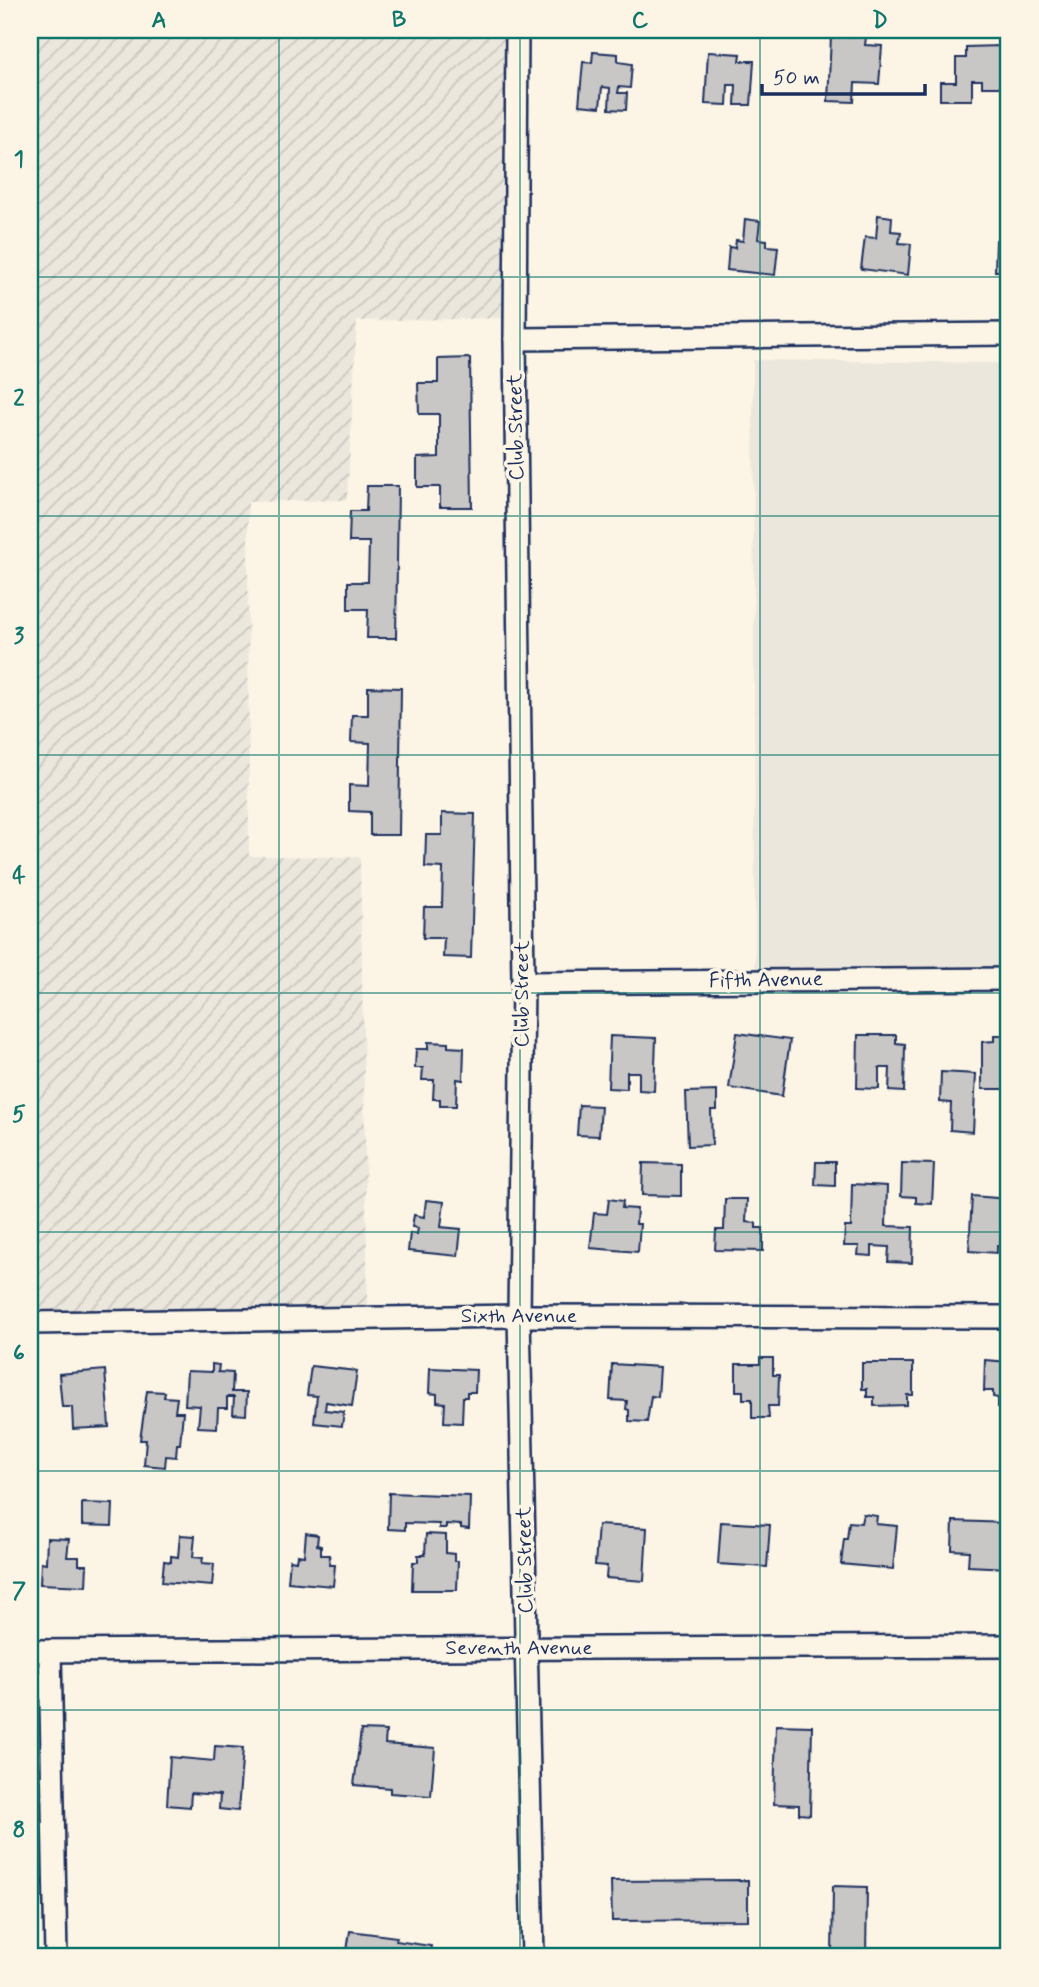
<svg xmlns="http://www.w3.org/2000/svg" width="1039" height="1987" viewBox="0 0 1039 1987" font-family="Mynerve,sans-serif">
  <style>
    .built { fill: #ece7dc }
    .industrial { fill: url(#industrial-furrows) }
    .building { fill: #c8c7c6; stroke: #1b2f5e; stroke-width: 2 }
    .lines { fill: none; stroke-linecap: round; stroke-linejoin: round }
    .minor-casing { stroke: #1b2f5e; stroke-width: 26 }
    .minor { stroke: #fcf5e5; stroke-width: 21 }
    .grid { fill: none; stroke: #0f766e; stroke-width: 2; stroke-opacity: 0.55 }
    .labels { text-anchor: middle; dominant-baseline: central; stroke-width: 7; stroke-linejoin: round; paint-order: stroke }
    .street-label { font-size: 21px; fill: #1b2f5e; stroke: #fcf5e5 }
    .neatline { fill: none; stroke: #0f766e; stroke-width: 2.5 }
    .grid-label { font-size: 23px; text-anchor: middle; font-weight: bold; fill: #0f766e }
  </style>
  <defs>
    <pattern id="industrial-furrows" width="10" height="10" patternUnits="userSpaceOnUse" patternTransform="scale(1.75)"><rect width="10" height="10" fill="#ece7dc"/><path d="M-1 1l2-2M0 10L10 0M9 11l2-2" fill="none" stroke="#cac6bf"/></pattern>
  </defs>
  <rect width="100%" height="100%" fill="#fcf5e5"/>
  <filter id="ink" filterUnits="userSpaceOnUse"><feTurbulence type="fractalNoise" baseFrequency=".0143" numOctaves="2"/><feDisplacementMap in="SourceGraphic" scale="14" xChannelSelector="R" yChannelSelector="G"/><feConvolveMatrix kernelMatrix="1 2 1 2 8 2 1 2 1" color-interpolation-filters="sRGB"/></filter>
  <g filter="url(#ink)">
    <polygon class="built" points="753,360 1009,363 1009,971 755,972"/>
    <polygon class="industrial" points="30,30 506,30 507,318 357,321 347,500 248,502 249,856 360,857 368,1316 30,1322"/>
    <g class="building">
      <polygon points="831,36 866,37 865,45 882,46 879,84 855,83 854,102 828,101"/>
      <polygon points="1000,46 1001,87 982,87 982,80 972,80 972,100 940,100 940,82 956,82 956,58 966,58 966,47"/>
      <polygon points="593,52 618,54 618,62 632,64 630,88 619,87 618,93 627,93 626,110 609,109 610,88 602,87 600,107 579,105 583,62 592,63"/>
      <polygon points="708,52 741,54 740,61 754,61 751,105 735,105 736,85 728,85 727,105 705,104"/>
      <polygon points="878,215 892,217 891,231 901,232 899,243 911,244 908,275 861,269 865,237 876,238"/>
      <polygon points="745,219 760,221 758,239 767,240 767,246 778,247 775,275 727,270 729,247 735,248 736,240 743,241"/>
      <polygon points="1003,233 1009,233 1009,271 995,271 996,240 1003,240"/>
      <polygon points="470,358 472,507 440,507 440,487 417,487 417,458 439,457 439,414 419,414 418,383 438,383 438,359"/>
      <polygon points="367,486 398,486 396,638 367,638 368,609 348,609 348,582 368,582 369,542 349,542 350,511 366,511"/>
      <polygon points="368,687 401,688 399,835 370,835 370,812 349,811 349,785 369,786 370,743 351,742 352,715 368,715"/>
      <polygon points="442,813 475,814 471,958 443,957 444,938 423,938 424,907 442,907 443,868 425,867 426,835 442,835"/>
      <polygon points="737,1033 790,1040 782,1096 729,1088"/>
      <polygon points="858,1035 896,1035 896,1043 905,1044 904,1092 889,1091 890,1068 879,1068 879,1089 857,1088"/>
      <polygon points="994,1035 1009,1035 1009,1089 982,1089 982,1042 994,1041"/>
      <polygon points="610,1036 656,1038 654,1091 639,1090 639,1072 627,1072 627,1089 608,1088"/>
      <polygon points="428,1042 448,1043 448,1047 464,1048 463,1080 457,1079 456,1106 440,1106 440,1099 433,1099 434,1080 422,1080 423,1068 415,1068 416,1049 428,1049"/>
      <polygon points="941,1072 976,1074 973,1132 950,1130 951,1103 940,1102"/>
      <polygon points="717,1091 717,1110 711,1110 712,1145 688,1146 686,1092"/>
      <polygon points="579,1105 601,1106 599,1136 577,1135"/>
      <polygon points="816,1162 835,1162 835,1186 815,1185"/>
      <polygon points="643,1163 681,1164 681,1196 642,1195"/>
      <polygon points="902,1163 934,1164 932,1204 916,1203 916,1197 901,1196"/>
      <polygon points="852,1184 887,1186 886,1226 913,1227 912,1263 888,1262 889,1247 872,1246 872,1256 858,1255 859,1246 844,1246 845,1227 851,1227"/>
      <polygon points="972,1196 1009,1199 1009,1247 997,1246 997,1253 969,1251"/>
      <polygon points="609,1199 623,1201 622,1208 637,1209 636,1224 640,1224 638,1252 590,1248 594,1213 607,1214"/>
      <polygon points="725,1199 747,1199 746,1222 756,1223 756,1228 763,1228 763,1251 715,1250 716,1230 724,1230"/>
      <polygon points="426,1200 444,1202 441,1227 461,1229 458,1256 408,1251 410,1233 417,1234 418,1228 412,1227 414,1215 424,1217"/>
      <polygon points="760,1358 773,1358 773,1375 779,1375 778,1406 768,1406 769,1418 752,1418 752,1399 743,1399 743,1391 736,1391 736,1364 760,1364"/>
      <polygon points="985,1360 1009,1362 1009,1412 1002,1412 1002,1407 998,1407 998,1398 993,1397 993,1391 984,1391"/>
      <polygon points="862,1363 913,1363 913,1395 907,1395 907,1405 874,1406 874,1397 867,1397 867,1389 862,1389"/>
      <polygon points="212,1364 219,1365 218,1372 233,1373 232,1392 247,1392 246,1415 233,1414 234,1397 227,1397 227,1408 218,1408 217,1428 198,1427 200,1406 185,1405 187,1371 212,1372"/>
      <polygon points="612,1364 660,1367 658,1397 651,1396 647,1422 629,1421 629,1410 626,1409 627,1401 610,1400"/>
      <polygon points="311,1366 357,1371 352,1406 326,1402 325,1410 344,1412 342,1426 314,1423 317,1396 307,1395"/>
      <polygon points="430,1368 476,1370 475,1392 467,1392 467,1397 463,1397 462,1423 444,1422 445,1403 437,1402 437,1394 429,1393"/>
      <polygon points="105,1370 109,1427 73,1429 72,1407 62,1407 59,1374"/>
      <polygon points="147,1391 165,1392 164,1397 177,1398 175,1412 183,1412 180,1444 177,1444 176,1457 166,1456 165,1467 144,1465 146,1440 140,1440"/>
      <polygon points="389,1493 470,1496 469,1529 461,1528 461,1525 446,1524 446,1528 439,1528 439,1524 405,1523 405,1530 388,1529"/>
      <polygon points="82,1503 113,1504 112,1526 82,1525"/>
      <polygon points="863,1514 877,1516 876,1524 897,1526 893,1569 841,1564 844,1539 847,1539 849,1522 861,1523"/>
      <polygon points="953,1521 1009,1523 1009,1568 968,1566 969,1551 952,1550"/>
      <polygon points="721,1522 770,1525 767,1567 718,1564"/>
      <polygon points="598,1525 647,1528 644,1581 606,1578 607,1566 595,1565"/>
      <polygon points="306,1533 318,1535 317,1545 321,1546 321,1555 330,1555 329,1565 335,1565 333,1586 288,1582 290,1560 296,1561 297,1555 304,1556"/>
      <polygon points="426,1534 446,1535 446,1553 454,1554 454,1561 458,1561 457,1590 412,1590 413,1562 418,1562 418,1555 425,1555"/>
      <polygon points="180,1535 195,1536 193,1557 203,1558 202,1563 214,1564 212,1586 162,1582 164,1561 171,1562 171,1556 178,1557"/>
      <polygon points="47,1538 69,1539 67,1557 79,1557 79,1565 87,1565 86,1586 40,1584 41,1562 46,1563"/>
      <polygon points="776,1725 812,1726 810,1815 799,1814 799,1805 774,1804"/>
      <polygon points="361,1730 386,1731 385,1744 435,1748 431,1796 390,1793 390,1788 354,1785"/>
      <polygon points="215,1746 243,1748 238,1811 219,1809 220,1795 191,1793 190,1807 167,1805 170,1757 214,1761"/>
      <polygon points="748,1880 748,1920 612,1921 611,1881"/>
      <polygon points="833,1886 867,1887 866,1957 832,1957"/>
      <polygon points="350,1931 397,1937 396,1941 431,1946 430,1957 346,1957"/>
      <rect x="169" y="1955" width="54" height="2"/>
    </g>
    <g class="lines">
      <defs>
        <g id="minor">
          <polyline points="517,30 515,339 523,983 519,1316 533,1957"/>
          <polyline points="515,339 1009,334"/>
          <polyline points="523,983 1009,979"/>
          <polyline points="30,1323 519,1316 1009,1317"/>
          <polyline points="30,1651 1009,1646"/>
          <polyline points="50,1651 56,1957"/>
        </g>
      </defs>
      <use href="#minor" class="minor-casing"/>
      <use href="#minor" class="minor"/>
    </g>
  </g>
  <path class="grid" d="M279,30V1957M520,30V1957M760,30V1957M30,277H1009M30,516H1009M30,755H1009M30,993H1009M30,1232H1009M30,1471H1009M30,1710H1009"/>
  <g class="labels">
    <g class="street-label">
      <text transform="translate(516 427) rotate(-91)">Club Street</text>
      <text transform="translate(766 980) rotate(-1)">Fifth Avenue</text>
      <text transform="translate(522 994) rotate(-90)">Club Street</text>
      <text x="519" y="1316">Sixth Avenue</text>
      <text transform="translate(525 1560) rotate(-91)">Club Street</text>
      <text x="519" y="1648">Seventh Avenue</text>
    </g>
  </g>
  <rect width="1039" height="1987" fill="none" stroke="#fcf5e5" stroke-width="77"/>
  <path d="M762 84v10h163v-10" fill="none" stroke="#1b2f5e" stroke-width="3.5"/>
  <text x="773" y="84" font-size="21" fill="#1b2f5e" stroke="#fcf5e5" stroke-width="5" paint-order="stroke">50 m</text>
  <rect x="38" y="38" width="962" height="1910" class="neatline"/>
  <g class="grid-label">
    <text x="159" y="27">A</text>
    <text x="399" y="27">B</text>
    <text x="640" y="27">C</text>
    <text x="880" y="27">D</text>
    <text x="19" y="166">1</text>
    <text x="19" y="405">2</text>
    <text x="19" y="643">3</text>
    <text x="19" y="882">4</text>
    <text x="19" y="1121">5</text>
    <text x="19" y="1360">6</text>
    <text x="19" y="1598">7</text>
    <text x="19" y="1837">8</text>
  </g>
</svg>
